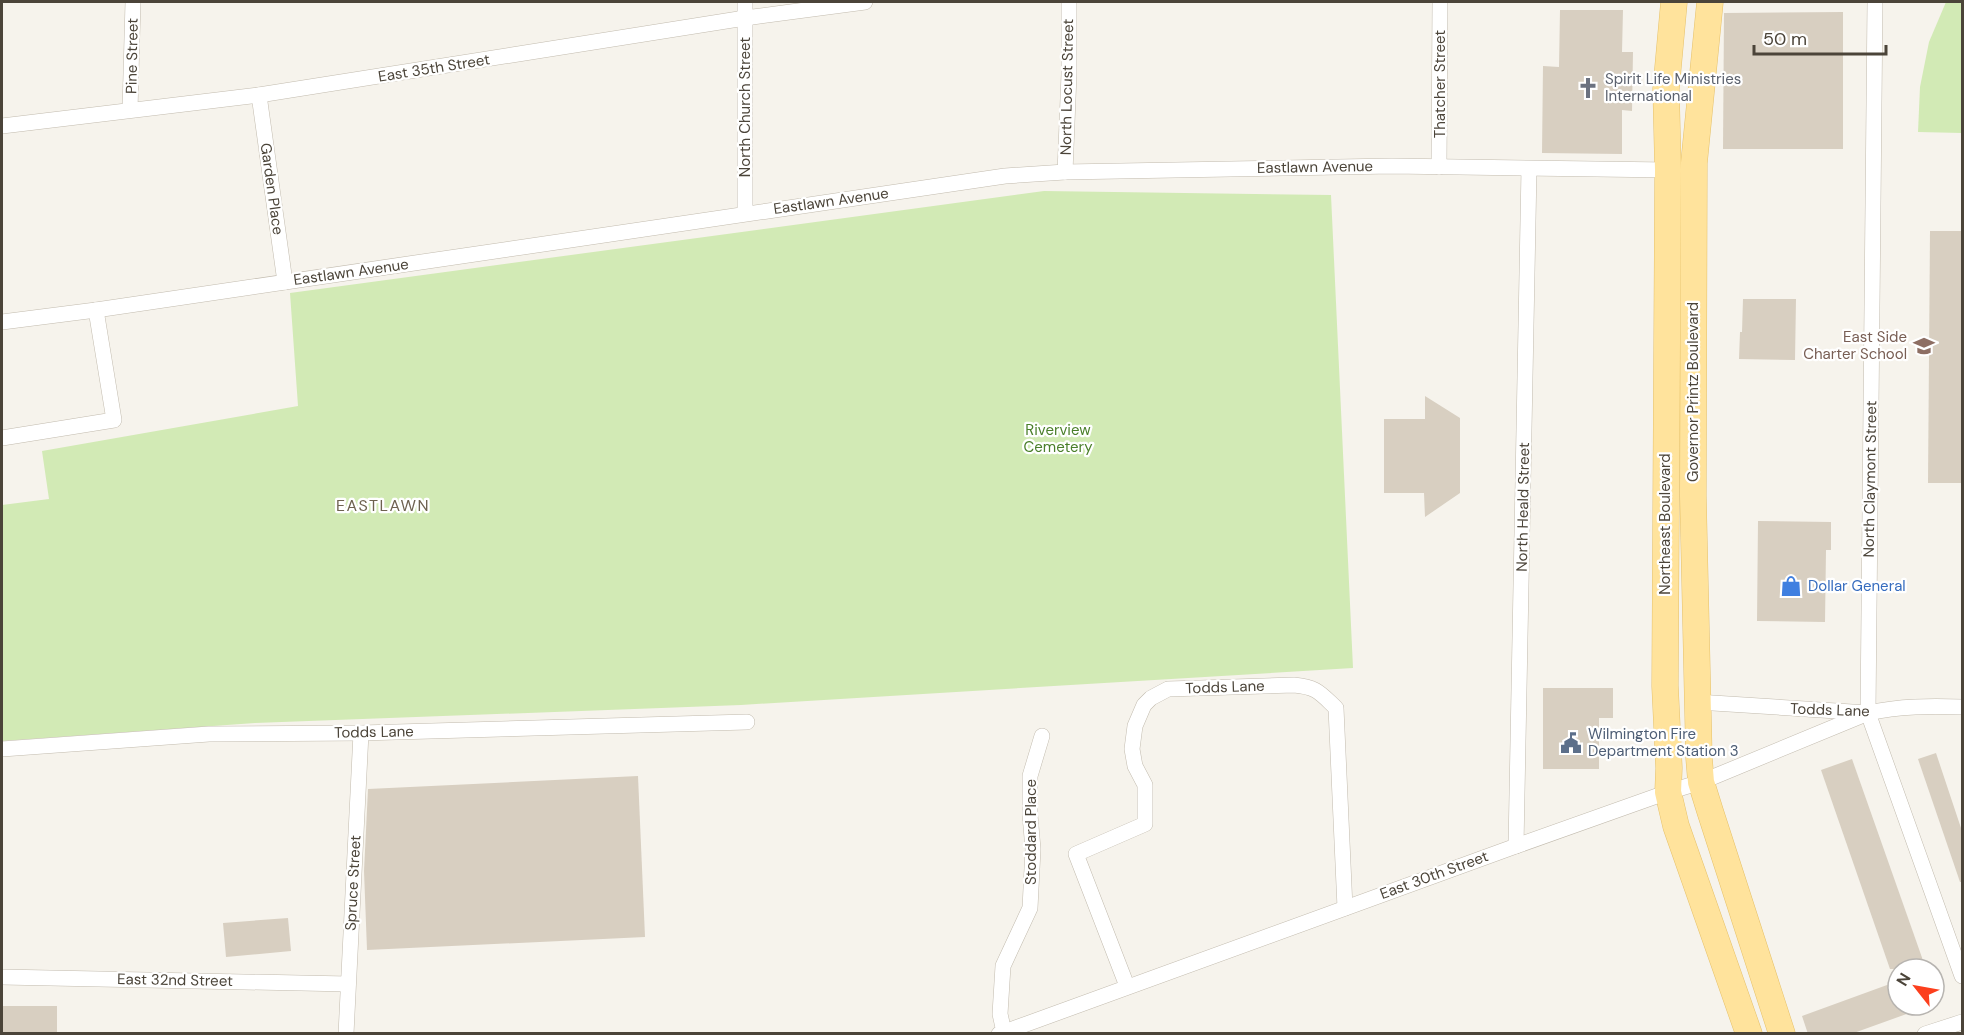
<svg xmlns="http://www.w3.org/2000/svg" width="1964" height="1035" viewBox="0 0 1964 1035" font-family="'DM Sans',sans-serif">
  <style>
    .green { fill: #d2eab5 }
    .building { fill: #d8cfc1 }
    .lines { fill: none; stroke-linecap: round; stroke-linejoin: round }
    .minor-casing { stroke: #c2bbae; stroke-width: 16 }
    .primary-casing { stroke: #e6c16a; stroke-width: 27 }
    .minor { stroke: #fff; stroke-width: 15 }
    .primary { stroke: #ffe39c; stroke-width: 26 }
    .labels { text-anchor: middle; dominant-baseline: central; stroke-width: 4.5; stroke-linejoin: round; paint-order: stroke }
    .street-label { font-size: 15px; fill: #4b4439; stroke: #fff }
    .worship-label { font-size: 15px; fill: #5b616d; stroke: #fff; text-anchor: start }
    .education-label { font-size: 15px; fill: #785e54; stroke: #fff; text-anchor: end }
    .park-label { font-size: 15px; fill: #4a7f2a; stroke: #fff }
    .shop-label { font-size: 15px; fill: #366cbe; stroke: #fff; text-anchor: start }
    .service-label { font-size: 15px; fill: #4e5e75; stroke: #fff; text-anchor: start }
    .neighbourhood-label { font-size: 16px; letter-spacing: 1.5px; fill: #6e6250; stroke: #fff }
  </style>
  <rect width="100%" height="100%" fill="#f6f3ec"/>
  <g class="green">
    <polygon points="1946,2 1962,2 1962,133 1918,132 1920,87 1929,42"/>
    <polygon points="1044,191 1331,195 1353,668 741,705 255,723 2,741 2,505 49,499 42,451 298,406 290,293"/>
  </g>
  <g class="building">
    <polygon points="1560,10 1623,10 1622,52 1633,52 1632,111 1622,110 1622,154 1542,153 1543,66 1559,67"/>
    <polygon points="1843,12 1843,149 1723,149 1724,13"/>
    <polygon points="1930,231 1962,231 1962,483 1928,483"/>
    <polygon points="1743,299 1796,299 1795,360 1739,359 1740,332 1742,332"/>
    <polygon points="1425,396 1460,418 1460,493 1425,517 1424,493 1384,493 1384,419 1425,419"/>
    <polygon points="1758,521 1831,522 1831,550 1826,550 1825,622 1757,621"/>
    <polygon points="1543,688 1613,688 1613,718 1599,718 1599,769 1543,769"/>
    <polygon points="1936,753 1962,831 1962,882 1960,882 1918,759"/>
    <polygon points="1852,759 1913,932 1926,969 1890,969 1821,770"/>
    <polygon points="638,776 645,937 367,950 364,871 368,789"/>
    <polygon points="288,918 291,951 226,957 223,923"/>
    <polygon points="1898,981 1898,1005 1925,1005 1926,1007 1851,1034 1808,1034 1802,1016"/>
    <rect x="2" y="1006" width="55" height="28"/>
  </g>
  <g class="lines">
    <defs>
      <g id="minor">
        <polyline points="1875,2 1868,713 1962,976"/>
        <polyline points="259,95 285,282"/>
        <polyline points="130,110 133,2"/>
        <polyline points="2,126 259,95 745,18 865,2"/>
        <polyline points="1439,167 1440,2"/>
        <polyline points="1065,172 1069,74 1069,2"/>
        <polyline points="745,213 745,2"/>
        <polyline points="2,322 96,310 1005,176 1065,172 1392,166 1668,170"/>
        <polyline points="2,438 114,420 96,310"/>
        <path d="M1697,702L1868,713C1900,706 1930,706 1962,707"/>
        <polyline points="2,749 209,734 361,733 747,722"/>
        <polyline points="1516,846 1529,169"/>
        <polyline points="2,977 348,984"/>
        <path d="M1127,986L1076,854L1145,824V785L1135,766L1132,749L1135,726L1144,705L1151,698L1168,689L1294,685C1317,687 1320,693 1336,708L1345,908"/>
        <polyline points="1004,1032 1000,1014 1003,966 1030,908 1033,849 1030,815 1030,776 1042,736"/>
        <polyline points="346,1034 361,733"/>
        <polyline points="999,1034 1516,846 1668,792 1701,782 1868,713"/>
        <polyline points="1925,1034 1962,1022"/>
      </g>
      <g id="primary">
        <polyline points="1674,2 1666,89 1668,170 1665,686 1669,768 1668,792 1676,826 1749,1034"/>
        <polyline points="1710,2 1694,163 1693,496 1699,758 1701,782 1710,811 1782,1034"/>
      </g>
    </defs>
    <use href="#minor" class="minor-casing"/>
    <use href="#primary" class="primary-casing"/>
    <use href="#minor" class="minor"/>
    <use href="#primary" class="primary"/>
  </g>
  <defs>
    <symbol id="church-bare" viewBox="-9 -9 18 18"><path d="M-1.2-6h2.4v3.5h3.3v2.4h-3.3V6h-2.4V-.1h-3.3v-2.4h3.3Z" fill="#6b7280" stroke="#fff" stroke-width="2.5" paint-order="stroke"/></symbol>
    <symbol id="school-bare" viewBox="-9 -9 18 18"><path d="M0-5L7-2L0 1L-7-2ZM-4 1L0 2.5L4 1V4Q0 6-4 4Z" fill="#8d6e63" stroke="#fff" stroke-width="2.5" paint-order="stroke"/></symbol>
    <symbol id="shop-bare" viewBox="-9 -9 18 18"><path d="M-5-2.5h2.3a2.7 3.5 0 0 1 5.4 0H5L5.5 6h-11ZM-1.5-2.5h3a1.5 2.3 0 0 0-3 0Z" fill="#3f7fe0" stroke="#fff" stroke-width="2.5" paint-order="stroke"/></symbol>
    <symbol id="civic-bare" viewBox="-9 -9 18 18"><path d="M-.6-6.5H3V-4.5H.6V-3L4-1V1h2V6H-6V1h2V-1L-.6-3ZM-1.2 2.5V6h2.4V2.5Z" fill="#5c6f8a" stroke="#fff" stroke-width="2.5" paint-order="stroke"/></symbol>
  </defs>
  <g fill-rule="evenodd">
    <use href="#church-bare" x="1573" y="73" width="30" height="30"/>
    <use href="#school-bare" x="1909" y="331" width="30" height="30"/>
    <use href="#shop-bare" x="1776" y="571" width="30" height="30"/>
    <use href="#civic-bare" x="1556" y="728" width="30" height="30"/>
  </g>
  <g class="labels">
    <g class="street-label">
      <text transform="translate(132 56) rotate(-89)">Pine Street</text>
      <text transform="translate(434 68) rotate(-9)">East 35th Street</text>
      <text transform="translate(1440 84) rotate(-90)">Thatcher Street</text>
      <text transform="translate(1067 87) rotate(-89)">North Locust Street</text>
      <text transform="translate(745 107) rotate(-90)">North Church Street</text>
      <text transform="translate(1315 167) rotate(-1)">Eastlawn Avenue</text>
      <text transform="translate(272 189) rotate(82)">Garden Place</text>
      <text transform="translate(831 201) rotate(-8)">Eastlawn Avenue</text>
      <text transform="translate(351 272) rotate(-8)">Eastlawn Avenue</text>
      <text transform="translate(1693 392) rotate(-90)">Governor Printz Boulevard</text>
      <text transform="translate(1870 479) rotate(-89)">North Claymont Street</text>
      <text transform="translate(1523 507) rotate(-89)">North Heald Street</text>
      <text transform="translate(1665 524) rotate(-90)">Northeast Boulevard</text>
      <text transform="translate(1225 687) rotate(-2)">Todds Lane</text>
      <text transform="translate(1830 710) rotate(2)">Todds Lane</text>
      <text transform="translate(374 732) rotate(-1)">Todds Lane</text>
      <text transform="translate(1031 832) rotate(-90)">Stoddard Place</text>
      <text transform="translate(1434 875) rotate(-20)">East 30th Street</text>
      <text transform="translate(353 883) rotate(-87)">Spruce Street</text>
      <text transform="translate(175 980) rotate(1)">East 32nd Street</text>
    </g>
    <g class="worship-label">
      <text x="1605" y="79">Spirit Life Ministries<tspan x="1605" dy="17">International</tspan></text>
    </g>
    <g class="education-label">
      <text x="1907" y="337">East Side<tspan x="1907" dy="17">Charter School</tspan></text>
    </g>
    <g class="park-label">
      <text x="1058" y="430">Riverview<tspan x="1058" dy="17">Cemetery</tspan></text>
    </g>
    <g class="shop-label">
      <text x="1808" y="586">Dollar General</text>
    </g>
    <g class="service-label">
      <text x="1588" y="734">Wilmington Fire<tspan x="1588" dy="17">Department Station 3</tspan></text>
    </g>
    <g class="neighbourhood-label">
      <text x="383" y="505">EASTLAWN</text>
    </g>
  </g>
  <rect width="1964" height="1035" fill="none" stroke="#4b4439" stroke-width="6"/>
  <g transform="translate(1916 987) rotate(301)"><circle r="28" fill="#ffffff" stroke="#b7b4b0" stroke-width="1.5"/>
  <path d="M0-4.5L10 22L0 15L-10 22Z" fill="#fc3f1d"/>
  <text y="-9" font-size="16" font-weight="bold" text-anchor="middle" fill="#4b4439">N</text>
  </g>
  <path d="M1754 45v9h132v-9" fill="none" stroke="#4b4439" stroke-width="3"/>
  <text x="1763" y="45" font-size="18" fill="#4b4439" stroke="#ffffff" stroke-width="4.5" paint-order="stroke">50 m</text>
</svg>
